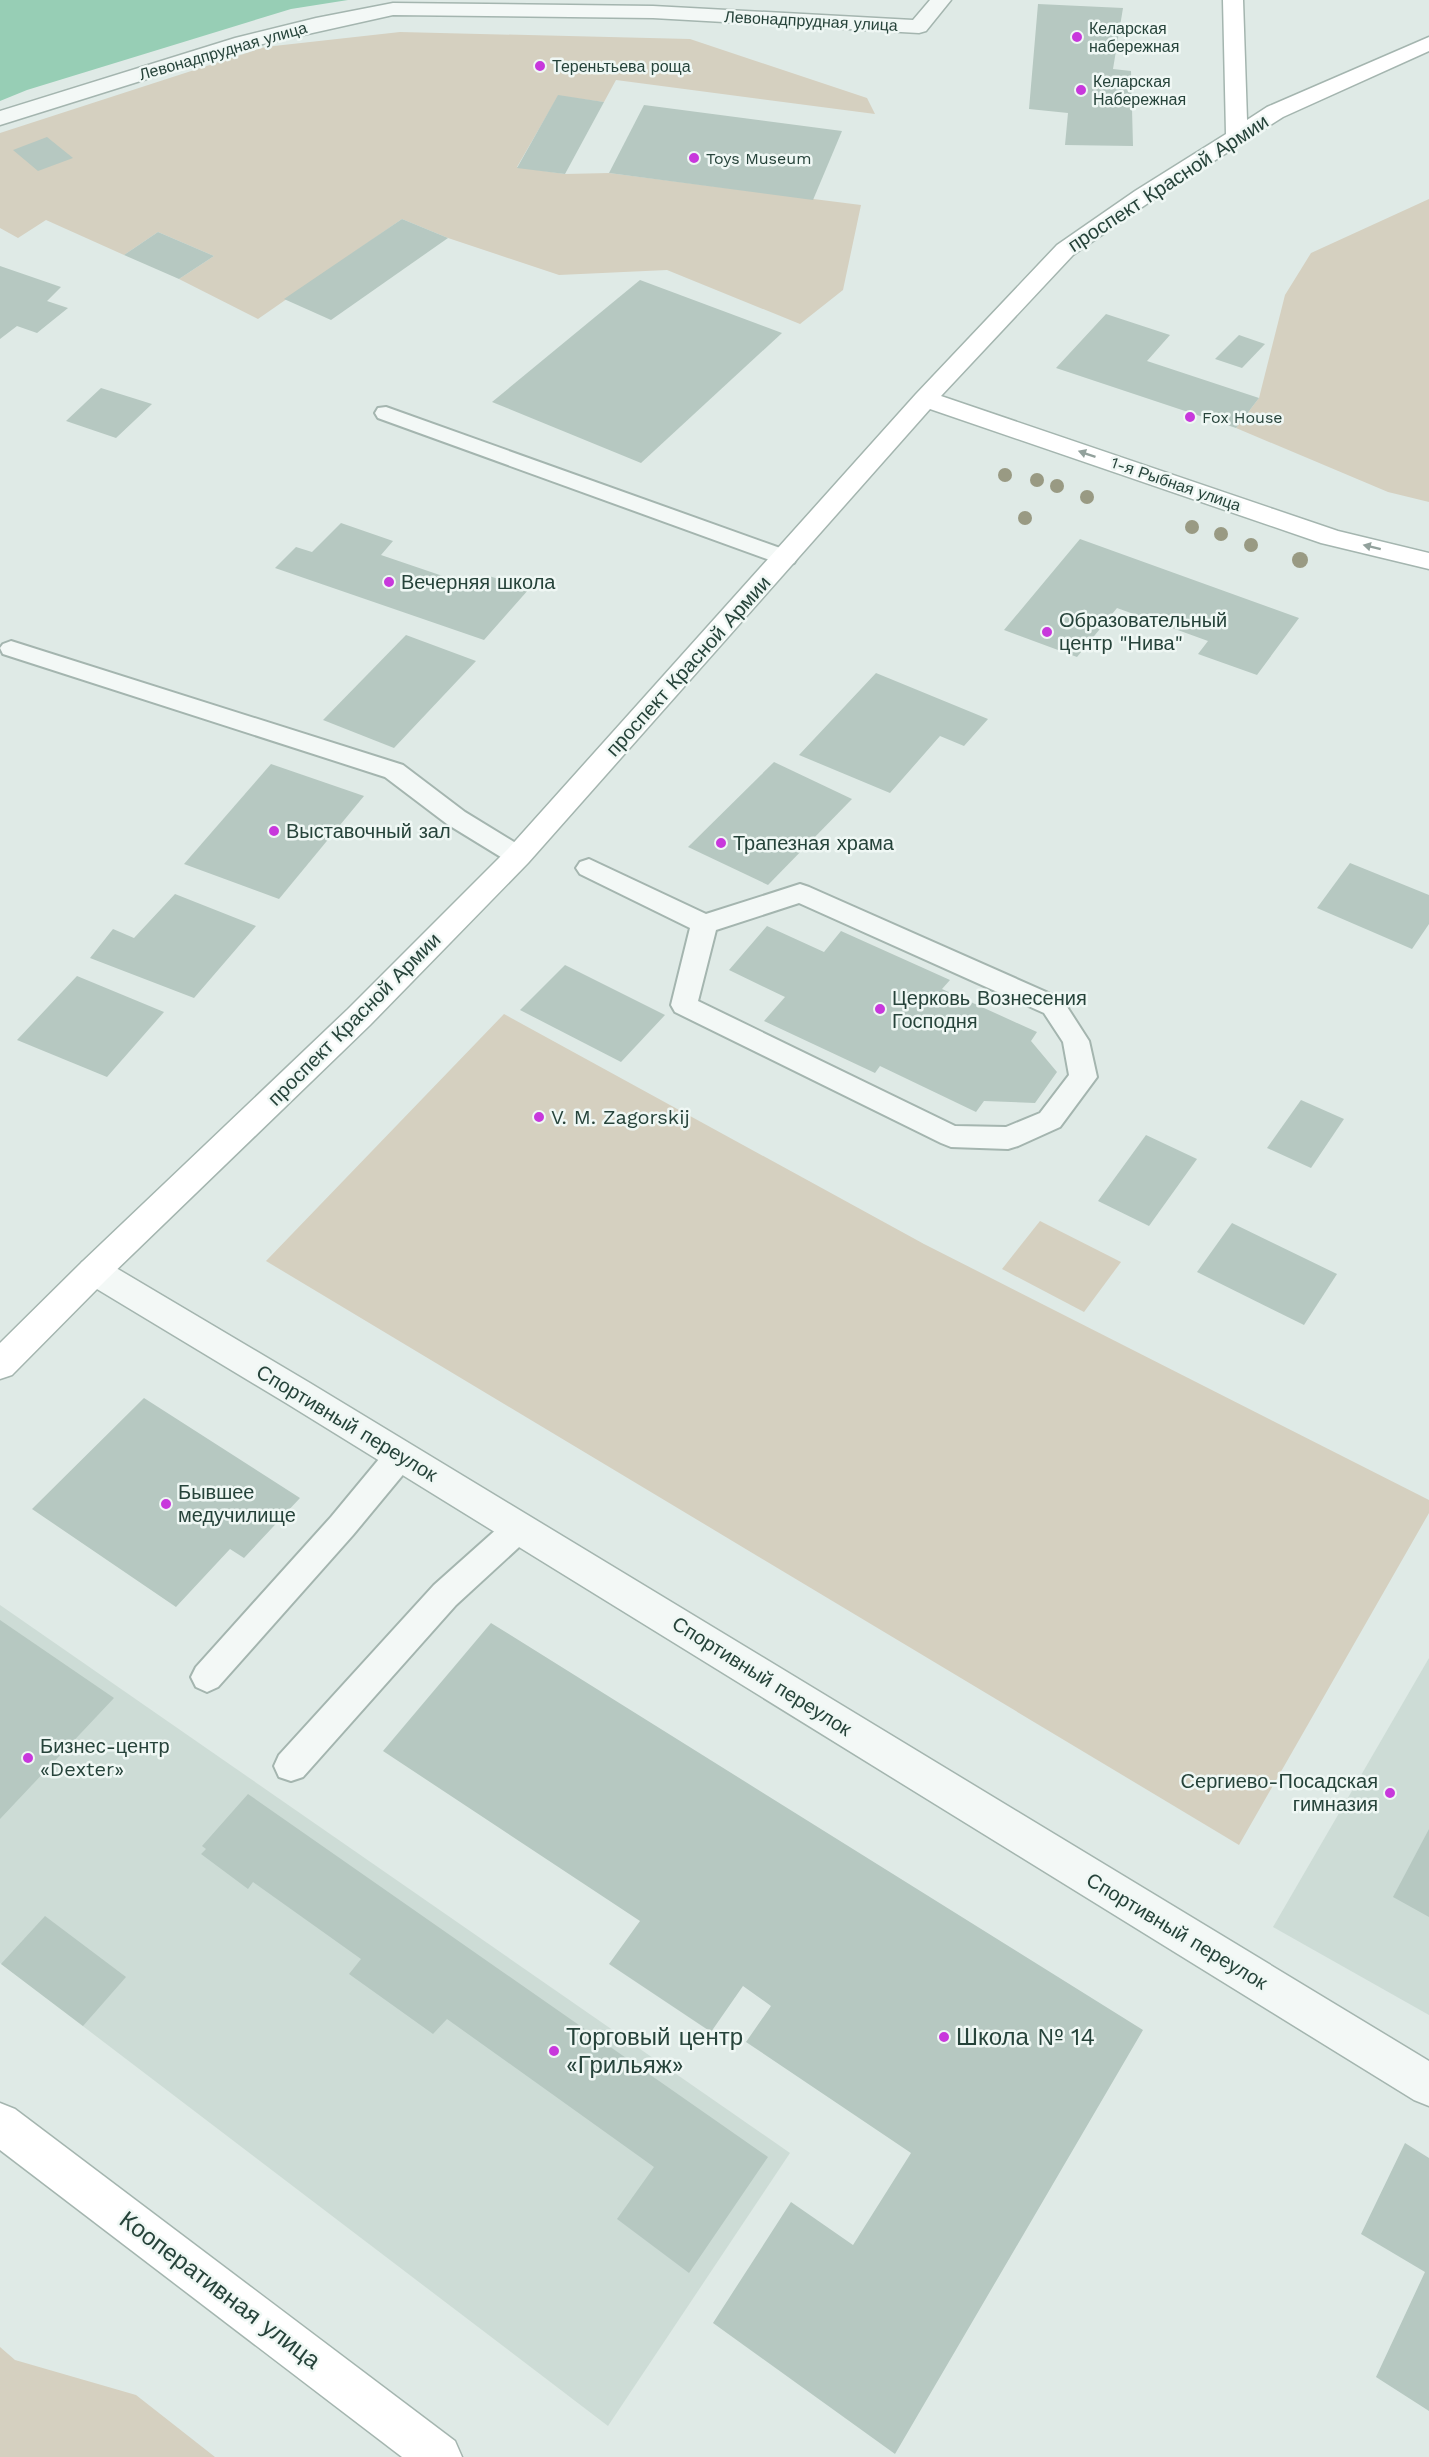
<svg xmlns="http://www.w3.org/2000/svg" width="1429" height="2457" viewBox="0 0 1429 2457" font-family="'Work Sans',sans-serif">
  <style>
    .built { fill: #cddcd6 }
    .green { fill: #d5d0c0 }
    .water { fill: #97ceb5 }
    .building { fill: #b6c8c1 }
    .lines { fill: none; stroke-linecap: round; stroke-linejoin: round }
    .lane-casing { stroke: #a4b5af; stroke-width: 4 }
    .street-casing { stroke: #a4b5af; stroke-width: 3 }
    .secondary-casing { stroke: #a4b5af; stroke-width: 3 }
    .lane { fill: #f3f8f6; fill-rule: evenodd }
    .street { fill: #f3f8f6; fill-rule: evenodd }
    .secondary { fill: #fff; fill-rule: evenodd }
    .tree { fill: #999a83 }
    .oneway { fill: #92a19c }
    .poi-dot { fill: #c838dc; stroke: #eff7f4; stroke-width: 2 }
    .labels { text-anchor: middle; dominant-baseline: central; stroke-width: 5; stroke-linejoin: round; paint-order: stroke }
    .far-street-label { font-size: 16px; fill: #26433a; stroke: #eff7f4 }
    .far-poi-label { font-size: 16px; fill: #26433a; stroke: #eff7f4; text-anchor: start }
    .street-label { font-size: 20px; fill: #26433a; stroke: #eff7f4 }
    .poi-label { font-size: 20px; fill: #26433a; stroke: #eff7f4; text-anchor: start }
    .near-poi-label { font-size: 24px; fill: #26433a; stroke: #eff7f4; text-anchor: start }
    .near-street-label { font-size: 24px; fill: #26433a; stroke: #eff7f4 }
  </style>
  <rect width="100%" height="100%" fill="#dfeae6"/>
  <g class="built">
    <polygon points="0,1605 790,2153 608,2426 0,1963"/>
    <polygon points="1429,1658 1429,2015 1273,1927"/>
  </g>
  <g class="green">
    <polygon points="400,32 690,39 867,98 875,114 616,80 604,102 558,96 517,167 565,174 609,173 861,205 843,290 800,324 667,270 559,275 448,238 402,219 258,319 179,279 214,256 158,232 124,255 46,220 18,238 0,228 0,133 265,47"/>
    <polygon points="1429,199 1429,502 1388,492 1236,428 1259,398 1285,295 1311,253"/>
    <polygon points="504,1014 924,1244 1429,1500 1429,1513 1239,1845 266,1261"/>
    <polygon points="1040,1221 1121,1262 1084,1312 1002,1269"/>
    <polygon points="0,2347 15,2360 136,2395 215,2457 0,2457"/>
  </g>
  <polygon class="water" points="0,0 348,0 291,9 27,90 0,101"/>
  <g class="building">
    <polygon points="1038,4 1123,8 1113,69 1131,71 1133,146 1065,145 1068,113 1029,109"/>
    <polygon points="558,95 604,102 565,174 517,168"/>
    <polygon points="644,105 842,131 813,200 609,173"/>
    <polygon points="47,137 73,158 38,171 13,150"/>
    <polygon points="402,219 448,238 331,320 284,299"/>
    <polygon points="158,232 214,256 179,279 124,255"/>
    <polygon points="0,266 61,287 47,301 68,308 37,333 17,326 0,339"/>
    <polygon points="640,280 782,333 641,463 492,402"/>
    <polygon points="1106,314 1170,335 1147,361 1259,398 1236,428 1056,368"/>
    <polygon points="1239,335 1265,344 1242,368 1215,359"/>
    <polygon points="101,388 152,404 116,438 66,421"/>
    <polygon points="341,523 393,541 381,555 478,588 489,576 529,589 484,640 275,568 296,547 312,552"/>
    <polygon points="1080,539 1299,618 1257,675 1198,654 1208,641 1117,608 1077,657 1004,630"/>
    <polygon points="406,635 476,661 394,748 323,720"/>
    <polygon points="876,673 988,719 964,746 940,736 890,793 799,755"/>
    <polygon points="774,762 852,799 768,885 688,847"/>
    <polygon points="271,764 364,796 279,899 184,864"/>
    <polygon points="1350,863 1429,895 1429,924 1412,949 1317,908"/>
    <polygon points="175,894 256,926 194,998 90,958 113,929 134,938"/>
    <polygon points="767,926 824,952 841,931 950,980 942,989 1037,1032 1031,1041 1057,1072 1035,1103 984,1101 976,1112 880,1066 875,1073 764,1021 785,997 729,970"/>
    <polygon points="565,965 665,1015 621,1062 520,1010"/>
    <polygon points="77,976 164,1012 107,1077 17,1040"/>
    <polygon points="1301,1100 1344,1119 1311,1168 1267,1148"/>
    <polygon points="1146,1135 1197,1159 1149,1226 1098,1201"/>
    <polygon points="1232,1223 1337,1274 1304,1325 1197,1272"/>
    <polygon points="144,1398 300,1498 244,1558 230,1549 176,1607 32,1509"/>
    <polygon points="0,1620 114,1698 0,1819"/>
    <polygon points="491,1623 1143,2030 895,2454 713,2323 791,2202 853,2245 911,2153 746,2042 771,2006 743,1986 711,2032 609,1964 640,1921 383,1751"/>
    <polygon points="248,1794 768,2157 689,2273 617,2219 654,2167 447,2019 433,2034 349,1974 361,1959 253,1882 248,1889 201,1854 206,1849 202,1846"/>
    <polygon points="1429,1829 1429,1917 1393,1897"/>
    <polygon points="45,1916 126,1977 83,2026 1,1964"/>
    <polygon points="1405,2143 1429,2158 1429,2411 1376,2377 1425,2272 1361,2234"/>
  </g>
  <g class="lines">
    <defs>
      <g id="lane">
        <polygon points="386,407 794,553 797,558 794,563 786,565 778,563 378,418 375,413 378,408"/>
        <polygon points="11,641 403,765 465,812 527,850 531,856 527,862 518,865 509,862 447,824 385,777 3,654 0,648 3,644"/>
        <path d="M589,859L706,914L800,884L809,887L1062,999L1089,1041L1097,1077L1060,1127L1018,1146L1008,1149L951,1147L941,1143L675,1012L671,1005L690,928L580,874L576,868L580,862ZM799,903L1044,1013L1063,1042L1069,1075L1040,1113L1006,1127L955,1126L698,1001L716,930Z"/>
        <polygon points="400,1443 411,1447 415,1456 411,1465 353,1535 218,1687 207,1692 196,1687 191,1677 196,1667 331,1517 389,1447"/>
        <polygon points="519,1515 530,1519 535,1528 530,1537 456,1605 303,1777 291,1781 279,1777 274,1766 279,1755 434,1585 508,1519"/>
      </g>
      <g id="street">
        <polygon points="930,0 951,0 926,31 919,33 653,18 393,15 249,47 0,125 0,111 235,38 316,18 393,3 653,6 913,20"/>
        <polygon points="94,1258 106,1262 310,1383 1429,2061 1429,2106 1414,2100 286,1403 82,1280 77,1271 82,1262"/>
      </g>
      <g id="secondary">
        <polygon points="1223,0 1243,0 1247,120 1267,107 1429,37 1429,51 1283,117 1151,201 1073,255 941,396 1338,531 1429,553 1429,569 1321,543 930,409 528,863 370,1025 106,1280 12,1375 0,1379 0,1343 82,1262 348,1009 508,849 916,394 1057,245 1135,191 1226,134"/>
        <polygon points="0,2103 15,2109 455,2441 462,2457 402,2457 0,2150"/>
      </g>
    </defs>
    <use href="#lane" class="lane-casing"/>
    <use href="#street" class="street-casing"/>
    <use href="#secondary" class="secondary-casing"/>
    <use href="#lane" class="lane"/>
    <use href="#street" class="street"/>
    <use href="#secondary" class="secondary"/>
  </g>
  <g class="tree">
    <circle cx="1005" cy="475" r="7"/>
    <circle cx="1037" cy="480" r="7"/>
    <circle cx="1057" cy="486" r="7"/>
    <circle cx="1087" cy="497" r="7"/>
    <circle cx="1025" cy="518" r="7"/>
    <circle cx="1192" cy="527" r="7"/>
    <circle cx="1221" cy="534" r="7"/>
    <circle cx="1251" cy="545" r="7"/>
    <circle cx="1300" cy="560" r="8"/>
  </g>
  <defs><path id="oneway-solid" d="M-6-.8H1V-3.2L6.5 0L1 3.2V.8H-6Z" transform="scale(1.5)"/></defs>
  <g class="oneway">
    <use href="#oneway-solid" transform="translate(1087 454) rotate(-161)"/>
    <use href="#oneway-solid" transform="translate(1372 547) rotate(-166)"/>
  </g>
  <g class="poi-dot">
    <circle cx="1077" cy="37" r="6"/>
    <circle cx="540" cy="66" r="6"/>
    <circle cx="1081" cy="90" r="6"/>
    <circle cx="694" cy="158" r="6"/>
    <circle cx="1190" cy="417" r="6"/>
    <circle cx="389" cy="582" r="6"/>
    <circle cx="1047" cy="632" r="6"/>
    <circle cx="274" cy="831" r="6"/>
    <circle cx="721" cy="843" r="6"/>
    <circle cx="880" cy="1009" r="6"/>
    <circle cx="539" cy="1117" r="6"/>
    <circle cx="166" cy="1504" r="6"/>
    <circle cx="28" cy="1758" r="6"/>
    <circle cx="1390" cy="1793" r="6"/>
    <circle cx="944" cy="2037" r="6"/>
    <circle cx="554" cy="2051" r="6"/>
  </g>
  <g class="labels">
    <g class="far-street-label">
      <text transform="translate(811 21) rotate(3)">Левонадпрудная улица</text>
      <text transform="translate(223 51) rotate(-16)">Левонадпрудная улица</text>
      <text transform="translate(1176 484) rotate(19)">1-я Рыбная улица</text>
    </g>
    <g class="far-poi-label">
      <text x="1089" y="28">Келарская<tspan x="1089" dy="18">набережная</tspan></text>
      <text x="552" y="66">Тереньтьева роща</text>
      <text x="1093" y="81">Келарская<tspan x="1093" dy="18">Набережная</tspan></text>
      <text x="706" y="158">Toys Museum</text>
      <text x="1202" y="417">Fox House</text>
    </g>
    <g class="street-label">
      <text transform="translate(1168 183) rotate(-33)">проспект Красной Армии</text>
      <text transform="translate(688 666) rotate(-48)">проспект Красной Армии</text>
      <text transform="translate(354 1019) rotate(-45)">проспект Красной Армии</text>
      <text transform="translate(347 1423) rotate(31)">Спортивный переулок</text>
      <text transform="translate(762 1676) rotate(32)">Спортивный переулок</text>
      <text transform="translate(1177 1931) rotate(31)">Спортивный переулок</text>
    </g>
    <g class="poi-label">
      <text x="401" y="582">Вечерняя школа</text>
      <text x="1059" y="620">Образовательный<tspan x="1059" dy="23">центр "Нива"</tspan></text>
      <text x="286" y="831">Выставочный зал</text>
      <text x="733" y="843">Трапезная храма</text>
      <text x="892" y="998">Церковь Вознесения<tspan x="892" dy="23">Господня</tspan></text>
      <text x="551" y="1117">V. M. Zagorskij</text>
      <text x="178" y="1492">Бывшее<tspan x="178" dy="23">медучилище</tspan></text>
      <text x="40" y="1746">Бизнес-центр<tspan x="40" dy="23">«Dexter»</tspan></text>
      <text x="1378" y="1781" text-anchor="end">Сергиево-Посадская<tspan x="1378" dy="23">гимназия</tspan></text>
    </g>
    <g class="near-poi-label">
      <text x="566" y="2037">Торговый центр<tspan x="566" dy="28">«Грильяж»</tspan></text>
      <text x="956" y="2037">Школа № 14</text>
    </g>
    <g class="near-street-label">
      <text transform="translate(220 2290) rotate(37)">Кооперативная улица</text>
    </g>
  </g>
</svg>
